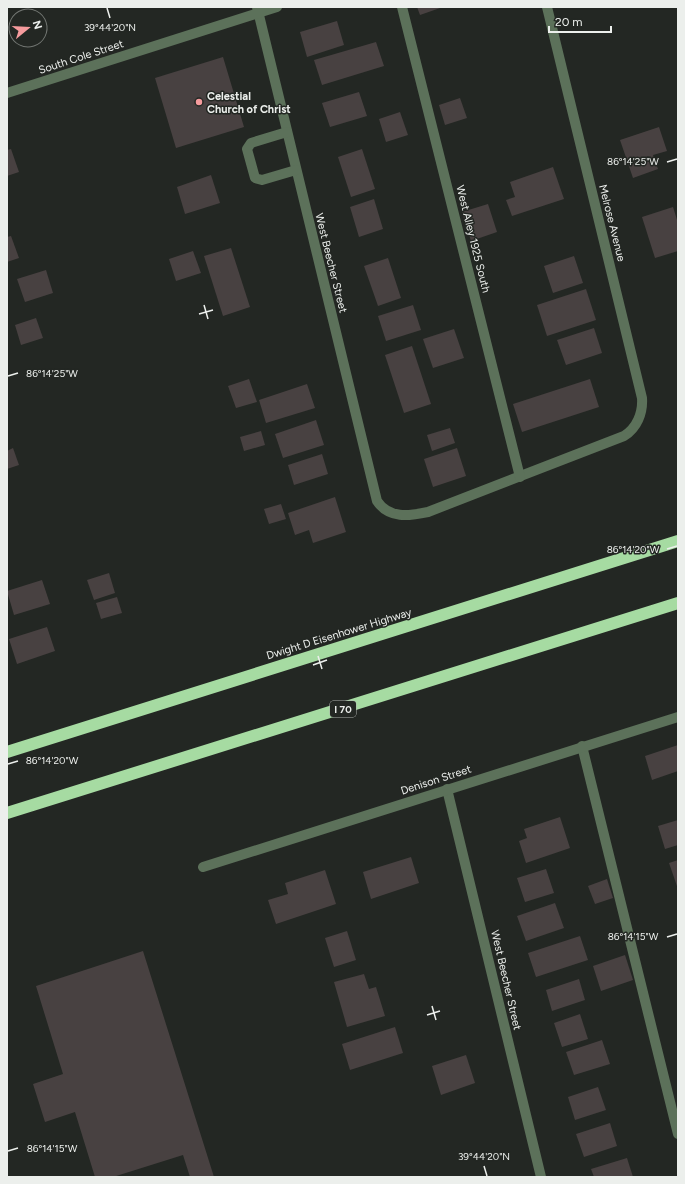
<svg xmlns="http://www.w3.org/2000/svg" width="685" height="1184" viewBox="0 0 685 1184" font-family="Figtree,sans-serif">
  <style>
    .building { fill: #484141 }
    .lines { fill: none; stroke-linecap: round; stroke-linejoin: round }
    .minor { stroke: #5c715a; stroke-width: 10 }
    .highway { stroke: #a6dba2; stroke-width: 12 }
    .ticks { fill: none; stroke: #ecefec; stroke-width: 1.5 }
    .poi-dot { fill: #f59b9d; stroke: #232723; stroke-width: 1.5 }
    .labels { text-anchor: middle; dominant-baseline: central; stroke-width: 3; stroke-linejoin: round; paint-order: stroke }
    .shield { fill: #232723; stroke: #b0b3b0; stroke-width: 1 }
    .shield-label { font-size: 10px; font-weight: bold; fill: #ecefec }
    .street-label { font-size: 11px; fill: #ecefec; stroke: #232723 }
    .poi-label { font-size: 11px; font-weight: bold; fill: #ecefec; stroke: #232723; text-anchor: start }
    .ticks-label { font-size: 10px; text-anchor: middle; fill: #ecefec; stroke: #232723; stroke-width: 3; stroke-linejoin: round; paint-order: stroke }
  </style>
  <rect width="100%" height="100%" fill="#232723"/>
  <g class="building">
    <polygon points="417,7 443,7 420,15"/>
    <polygon points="337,21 344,45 307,57 300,32"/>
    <polygon points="376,42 384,66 322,85 314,60"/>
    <polygon points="223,57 244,127 176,148 155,78"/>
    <polygon points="359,92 367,116 330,127 322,103"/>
    <polygon points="460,98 467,118 445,125 439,105"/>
    <polygon points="400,112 408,135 386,142 379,119"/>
    <polygon points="659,127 667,151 653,155 658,169 633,178 620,140"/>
    <polygon points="11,149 19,172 7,176 7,150"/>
    <polygon points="362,149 375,189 351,197 338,157"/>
    <polygon points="553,167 564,199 512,216 506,200 515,197 510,182"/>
    <polygon points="211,175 220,203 185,214 177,187"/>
    <polygon points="374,199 383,229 359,237 350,207"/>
    <polygon points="488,204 497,232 471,241 462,212"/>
    <polygon points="673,207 678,223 678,251 655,258 642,217"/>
    <polygon points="11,236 19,258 7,262 7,237"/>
    <polygon points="231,248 250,307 223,316 204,256"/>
    <polygon points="193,251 201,273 176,281 169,259"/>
    <polygon points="574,256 583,283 553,293 544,266"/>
    <polygon points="388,258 401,298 378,306 364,266"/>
    <polygon points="46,270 53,293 25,302 17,279"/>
    <polygon points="586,289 596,320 547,336 537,305"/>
    <polygon points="413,305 421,330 386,341 378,316"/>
    <polygon points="36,318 43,338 21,345 15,325"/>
    <polygon points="594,328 602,353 566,365 557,340"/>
    <polygon points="454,329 464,358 433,368 423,339"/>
    <polygon points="412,346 431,404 404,413 385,355"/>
    <polygon points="249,379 257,402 236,408 228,386"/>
    <polygon points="590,379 599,407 522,432 513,404"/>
    <polygon points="307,384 315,408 266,423 259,400"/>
    <polygon points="316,420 324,445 283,458 275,434"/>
    <polygon points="450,428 455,443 432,451 427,435"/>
    <polygon points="261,431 265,445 244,451 240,437"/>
    <polygon points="13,448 19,465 7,469 7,451"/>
    <polygon points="457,448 466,476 433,487 424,459"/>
    <polygon points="322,454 328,474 294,485 288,465"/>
    <polygon points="335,497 346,532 313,543 309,530 295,535 288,513"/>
    <polygon points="281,504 286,519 269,524 264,509"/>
    <polygon points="109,573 115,593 94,600 87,580"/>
    <polygon points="42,580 50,604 14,615 7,591"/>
    <polygon points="117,597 122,613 101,619 96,603"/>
    <polygon points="47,627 55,651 17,664 9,639"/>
    <polygon points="678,745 678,771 652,780 645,756"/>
    <polygon points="560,817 570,848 526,863 519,841 527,838 524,829"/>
    <polygon points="678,820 678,845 665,849 658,826"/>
    <polygon points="411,857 419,883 371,899 363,872"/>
    <polygon points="678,860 678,889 669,863"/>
    <polygon points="546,869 554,893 525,902 517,878"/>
    <polygon points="325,870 336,904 276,924 268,900 288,894 285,883"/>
    <polygon points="607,879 613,898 595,904 588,886"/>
    <polygon points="555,903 564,928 526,941 517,916"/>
    <polygon points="347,931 356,960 334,967 325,938"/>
    <polygon points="580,936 588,960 536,977 528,953"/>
    <polygon points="143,951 214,1177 190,1177 183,1155 113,1177 95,1177 75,1112 45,1122 33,1084 63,1074 36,986"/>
    <polygon points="625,955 633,980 601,991 593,966"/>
    <polygon points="364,974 369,989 376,987 385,1016 347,1027 334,982"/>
    <polygon points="579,979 585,1000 552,1011 546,990"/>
    <polygon points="580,1014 588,1039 562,1047 554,1023"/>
    <polygon points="395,1027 403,1053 350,1070 342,1044"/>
    <polygon points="602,1040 610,1064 574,1075 566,1052"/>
    <polygon points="466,1055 475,1083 441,1095 432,1066"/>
    <polygon points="598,1087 606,1110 575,1120 568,1097"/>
    <polygon points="610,1123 617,1146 584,1157 576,1134"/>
    <polygon points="627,1158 633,1177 594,1177 591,1169"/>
  </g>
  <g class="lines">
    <g class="minor">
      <path d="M257,7L377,501C389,519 409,516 428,512L624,436C637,428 643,413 642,398L547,7"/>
      <polyline points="402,7 520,477"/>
      <polyline points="7,93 277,7"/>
      <polyline points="287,132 251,143 247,149 255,178 262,180 296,170"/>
      <polyline points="582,746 678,1134"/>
      <polyline points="447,789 541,1177"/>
      <polyline points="203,867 678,717"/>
    </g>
    <g class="highway">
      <polyline points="7,752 678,541"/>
      <polyline points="7,813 678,603"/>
    </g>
  </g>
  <path class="ticks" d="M107,8L110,18M667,162L677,159M204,305L208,319M199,314L213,310M8,376L18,373M667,549L677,546M318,656L322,669M313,665L327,660M8,764L18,761M667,937L677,934M432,1006L436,1020M427,1015L440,1011M8,1151L18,1148M484,1166L487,1176"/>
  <circle class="poi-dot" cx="199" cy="102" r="4"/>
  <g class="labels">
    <rect class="shield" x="330" y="701" width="26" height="16" rx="3"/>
    <g class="shield-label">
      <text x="343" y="709">I 70</text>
    </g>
    <g class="street-label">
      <text transform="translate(81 57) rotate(-18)">South Cole Street</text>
      <text transform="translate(612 223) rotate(76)">Melrose Avenue</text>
      <text transform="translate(473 239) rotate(76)">West Alley 1925 South</text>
      <text transform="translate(331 263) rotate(76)">West Beecher Street</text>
      <text transform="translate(339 634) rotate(-17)">Dwight D Eisenhower Highway</text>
      <text transform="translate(436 780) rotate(-18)">Denison Street</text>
      <text transform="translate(506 980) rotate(77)">West Beecher Street</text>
    </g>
    <g class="poi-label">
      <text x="207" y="96">Celestial<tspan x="207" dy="13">Church of Christ</tspan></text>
    </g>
  </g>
  <g class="ticks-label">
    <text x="110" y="31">39°44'20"N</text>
    <text x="633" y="165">86°14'25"W</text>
    <text x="52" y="377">86°14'25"W</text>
    <text x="633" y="553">86°14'20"W</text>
    <text x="52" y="764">86°14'20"W</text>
    <text x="633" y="940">86°14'15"W</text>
    <text x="52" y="1152">86°14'15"W</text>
    <text x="484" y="1160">39°44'20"N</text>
  </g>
  <rect width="685" height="1184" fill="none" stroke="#ecefec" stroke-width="16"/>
  <g transform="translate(28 28) rotate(72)"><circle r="19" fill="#232723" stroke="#737773"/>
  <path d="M0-3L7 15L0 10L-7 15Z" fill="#f59b9d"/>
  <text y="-6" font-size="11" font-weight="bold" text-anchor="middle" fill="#ecefec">N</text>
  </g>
  <path d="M549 26v6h62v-6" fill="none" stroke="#ecefec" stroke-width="2"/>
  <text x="555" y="26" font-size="12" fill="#ecefec" stroke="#232723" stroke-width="3" paint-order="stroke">20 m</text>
</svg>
